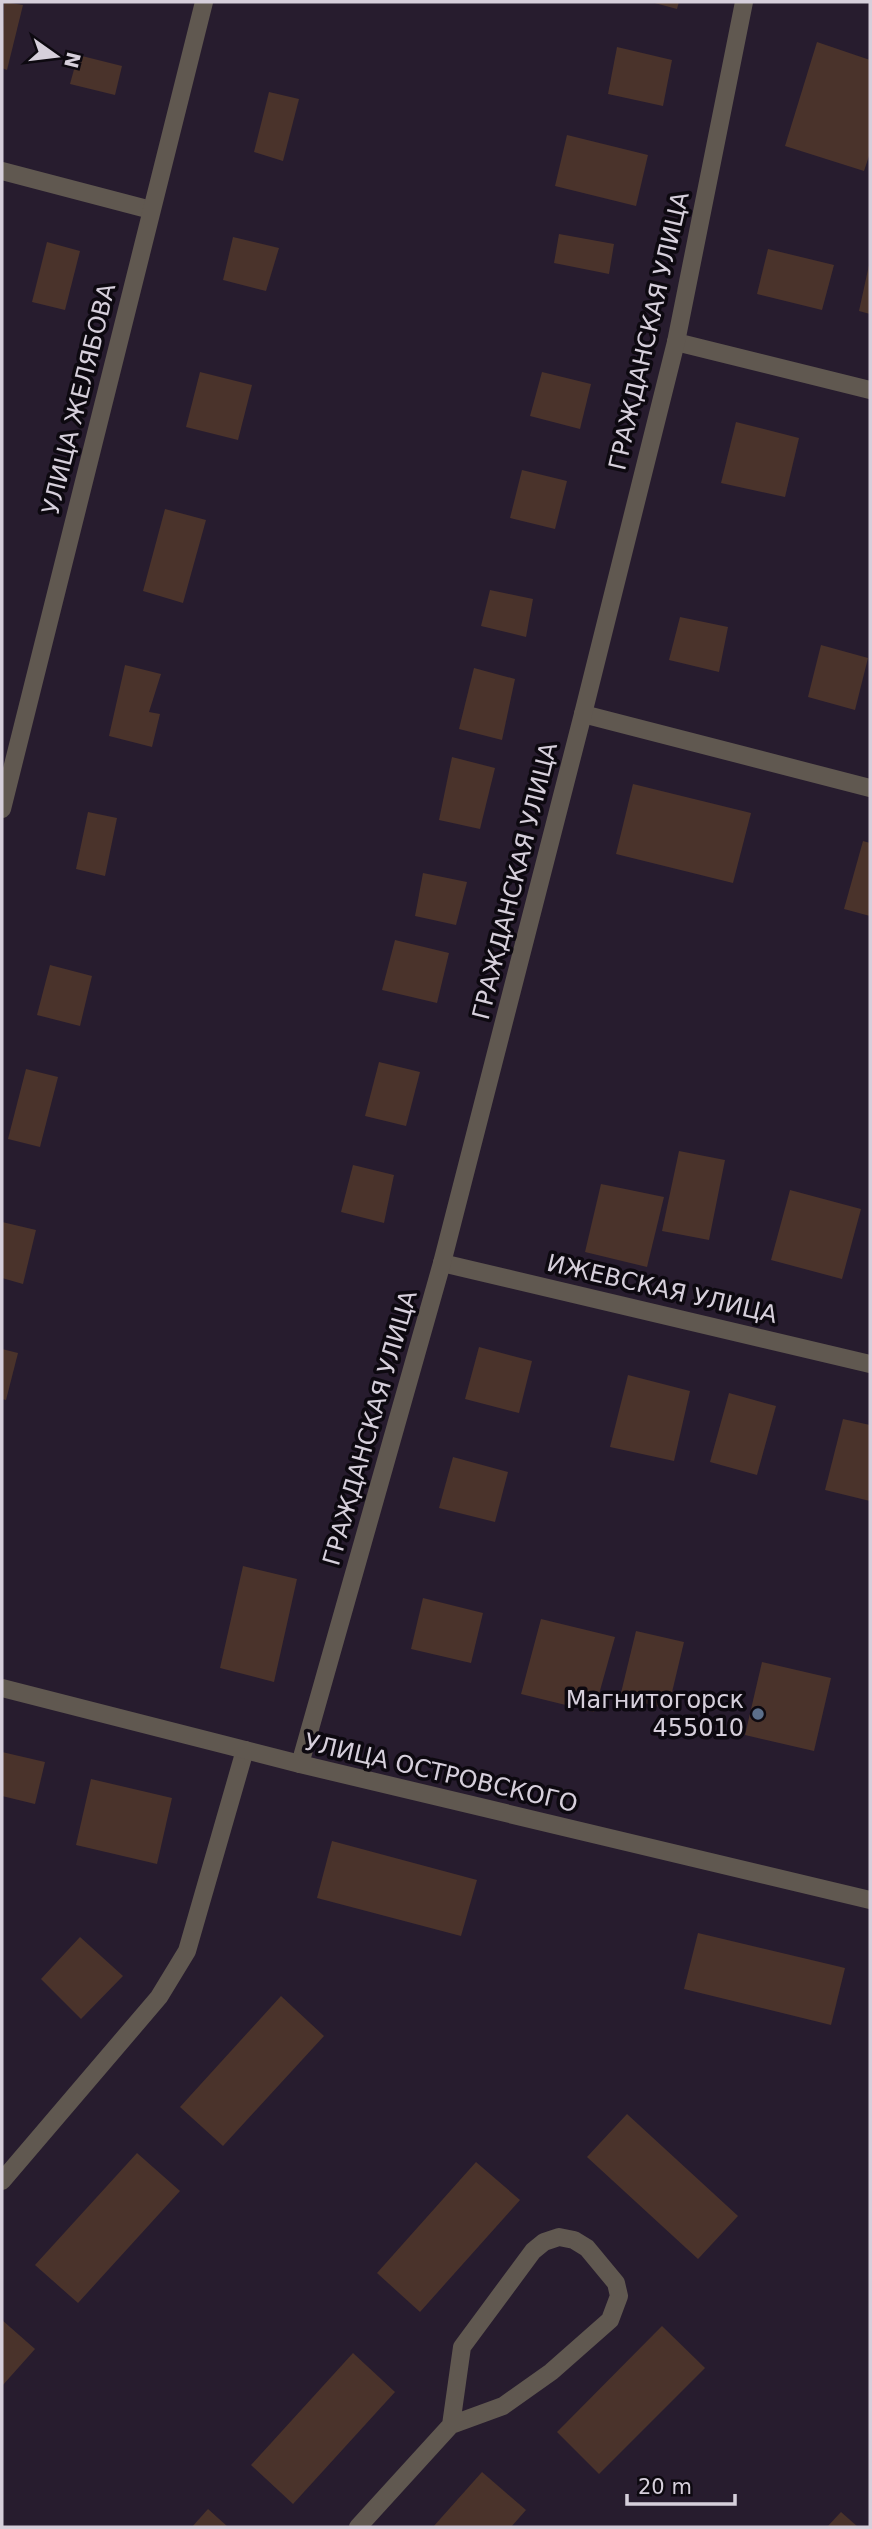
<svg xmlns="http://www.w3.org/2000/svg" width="872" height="2529" viewBox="0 0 872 2529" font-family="'DejaVu Sans',sans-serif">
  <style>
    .building { fill: #4a332b }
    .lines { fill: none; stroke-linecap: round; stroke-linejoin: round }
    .minor { stroke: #605850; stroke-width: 18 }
    .tertiary { stroke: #605850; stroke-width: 18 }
    .service-dot { fill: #5c6f8a; stroke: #0d0910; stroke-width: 2.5 }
    .labels { text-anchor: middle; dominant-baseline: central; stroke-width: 7; stroke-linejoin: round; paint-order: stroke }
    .street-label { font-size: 24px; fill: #d6cfdb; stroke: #0d0910 }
    .poi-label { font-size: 24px; fill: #d6cfdb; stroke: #0d0910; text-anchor: end }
  </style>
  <rect width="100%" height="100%" fill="#271c2e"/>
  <g class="building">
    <polygon points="4,2 23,5 7,70 2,68"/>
    <polygon points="651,2 679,2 677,9"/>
    <polygon points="817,42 870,60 870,153 864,171 785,146"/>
    <polygon points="617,47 672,60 663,106 608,94"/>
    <polygon points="78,55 122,66 115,95 70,84"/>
    <polygon points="269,92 299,99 283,161 254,152"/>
    <polygon points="567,135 648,155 636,206 555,186"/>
    <polygon points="559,234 614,244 609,274 554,263"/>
    <polygon points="233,237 279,248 266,291 223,280"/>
    <polygon points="47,242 80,251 65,310 32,302"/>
    <polygon points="768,249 834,265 822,310 757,294"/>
    <polygon points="869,265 870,265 870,314 859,311"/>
    <polygon points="200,372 252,385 238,440 186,427"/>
    <polygon points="542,372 591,384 580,429 530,416"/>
    <polygon points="736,422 799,438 785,497 721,483"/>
    <polygon points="522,470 567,481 555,529 510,518"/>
    <polygon points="165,509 206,520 183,603 143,591"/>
    <polygon points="490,590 533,599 526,637 481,626"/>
    <polygon points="680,617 728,627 719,672 669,660"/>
    <polygon points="821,645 868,658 855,710 808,697"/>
    <polygon points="125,665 161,674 149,712 160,714 152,747 109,736"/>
    <polygon points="474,668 515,679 502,740 459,729"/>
    <polygon points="452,757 495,768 480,829 439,820"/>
    <polygon points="633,784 751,813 733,883 616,854"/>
    <polygon points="88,812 117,818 105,876 76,869"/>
    <polygon points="863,841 870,843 870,916 844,909"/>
    <polygon points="423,873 467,882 456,925 415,916"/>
    <polygon points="395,940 449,953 437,1003 382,990"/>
    <polygon points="50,965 92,976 80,1026 37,1015"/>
    <polygon points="379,1062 420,1072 406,1126 365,1116"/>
    <polygon points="26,1069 58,1077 40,1147 8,1139"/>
    <polygon points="679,1151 725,1160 709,1240 662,1231"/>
    <polygon points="353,1165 394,1175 384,1223 341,1212"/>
    <polygon points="601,1184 664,1197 647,1267 585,1252"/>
    <polygon points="790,1190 861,1209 842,1279 771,1260"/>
    <polygon points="2,1222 36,1230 23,1284 2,1278"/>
    <polygon points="479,1347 532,1361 519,1413 465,1399"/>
    <polygon points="2,1349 18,1353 6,1400 2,1399"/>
    <polygon points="628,1375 690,1391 674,1461 610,1447"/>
    <polygon points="729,1393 776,1406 757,1475 710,1462"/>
    <polygon points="843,1419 870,1425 870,1501 825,1490"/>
    <polygon points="453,1457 508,1472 495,1522 439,1508"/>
    <polygon points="243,1566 297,1579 274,1682 220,1668"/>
    <polygon points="423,1598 483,1613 471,1663 411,1649"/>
    <polygon points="541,1619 615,1637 594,1712 521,1694"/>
    <polygon points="636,1631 684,1642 668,1709 620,1697"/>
    <polygon points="762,1662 831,1678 814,1751 745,1735"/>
    <polygon points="2,1752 45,1762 35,1804 2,1796"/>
    <polygon points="91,1779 172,1798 157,1864 76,1845"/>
    <polygon points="332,1841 477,1880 461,1936 317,1898"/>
    <polygon points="698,1933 845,1968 831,2025 684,1989"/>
    <polygon points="80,1937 123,1976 81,2019 41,1979"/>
    <polygon points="281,1996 324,2036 223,2146 180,2107"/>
    <polygon points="627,2114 738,2216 698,2259 587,2157"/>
    <polygon points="137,2153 180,2191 78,2303 35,2265"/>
    <polygon points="476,2162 520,2200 420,2312 377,2273"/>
    <polygon points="2,2320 35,2349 2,2386"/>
    <polygon points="662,2326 705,2368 599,2474 557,2432"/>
    <polygon points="353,2353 395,2392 293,2504 251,2465"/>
    <polygon points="482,2472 526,2510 511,2527 433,2527"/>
    <polygon points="208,2509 228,2527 192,2527"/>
    <polygon points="841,2512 858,2527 827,2527"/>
  </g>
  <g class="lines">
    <g class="minor">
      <polyline points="2,171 151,210"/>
      <polyline points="676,342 870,390"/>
      <polyline points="583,714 870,788"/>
      <polyline points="2,809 204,2"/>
      <polyline points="442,1263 870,1364"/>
      <polyline points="300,1764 442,1263 583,714 676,342 744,2"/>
      <polyline points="2,2181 159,1997 187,1951 245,1750"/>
      <polyline points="358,2527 451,2425 503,2406 551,2372 610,2320 619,2296 616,2283 587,2248 574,2240 559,2237 544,2242 533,2251 462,2347 451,2425"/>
    </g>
    <polyline class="tertiary" points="2,1688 300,1764 870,1900"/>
  </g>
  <circle class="service-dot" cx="758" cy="1714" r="7"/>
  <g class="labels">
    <g class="street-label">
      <text transform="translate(649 331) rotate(-77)">ГРАЖДАНСКАЯ УЛИЦА</text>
      <text transform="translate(79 399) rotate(-76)">УЛИЦА ЖЕЛЯБОВА</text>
      <text transform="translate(515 881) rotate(-76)">ГРАЖДАНСКАЯ УЛИЦА</text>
      <text transform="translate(662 1289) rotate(13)">ИЖЕВСКАЯ УЛИЦА</text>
      <text transform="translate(370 1428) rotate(-74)">ГРАЖДАНСКАЯ УЛИЦА</text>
      <text transform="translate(441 1773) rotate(13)">УЛИЦА ОСТРОВСКОГО</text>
    </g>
    <g class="poi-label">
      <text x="744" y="1700">Магнитогорск<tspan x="744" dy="28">455010</tspan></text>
    </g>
  </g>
  <rect width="872" height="2529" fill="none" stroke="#d6cfdb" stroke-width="7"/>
  <g transform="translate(56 56) rotate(104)" stroke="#0d0910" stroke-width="5" paint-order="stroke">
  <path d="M0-5L12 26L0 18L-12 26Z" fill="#d6cfdb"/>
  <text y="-10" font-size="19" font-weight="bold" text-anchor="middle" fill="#d6cfdb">N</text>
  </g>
  <path d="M627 2494v10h108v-10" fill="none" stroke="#d6cfdb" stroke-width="3.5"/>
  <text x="638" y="2494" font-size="21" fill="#d6cfdb" stroke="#0d0910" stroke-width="5" paint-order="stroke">20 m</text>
</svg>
